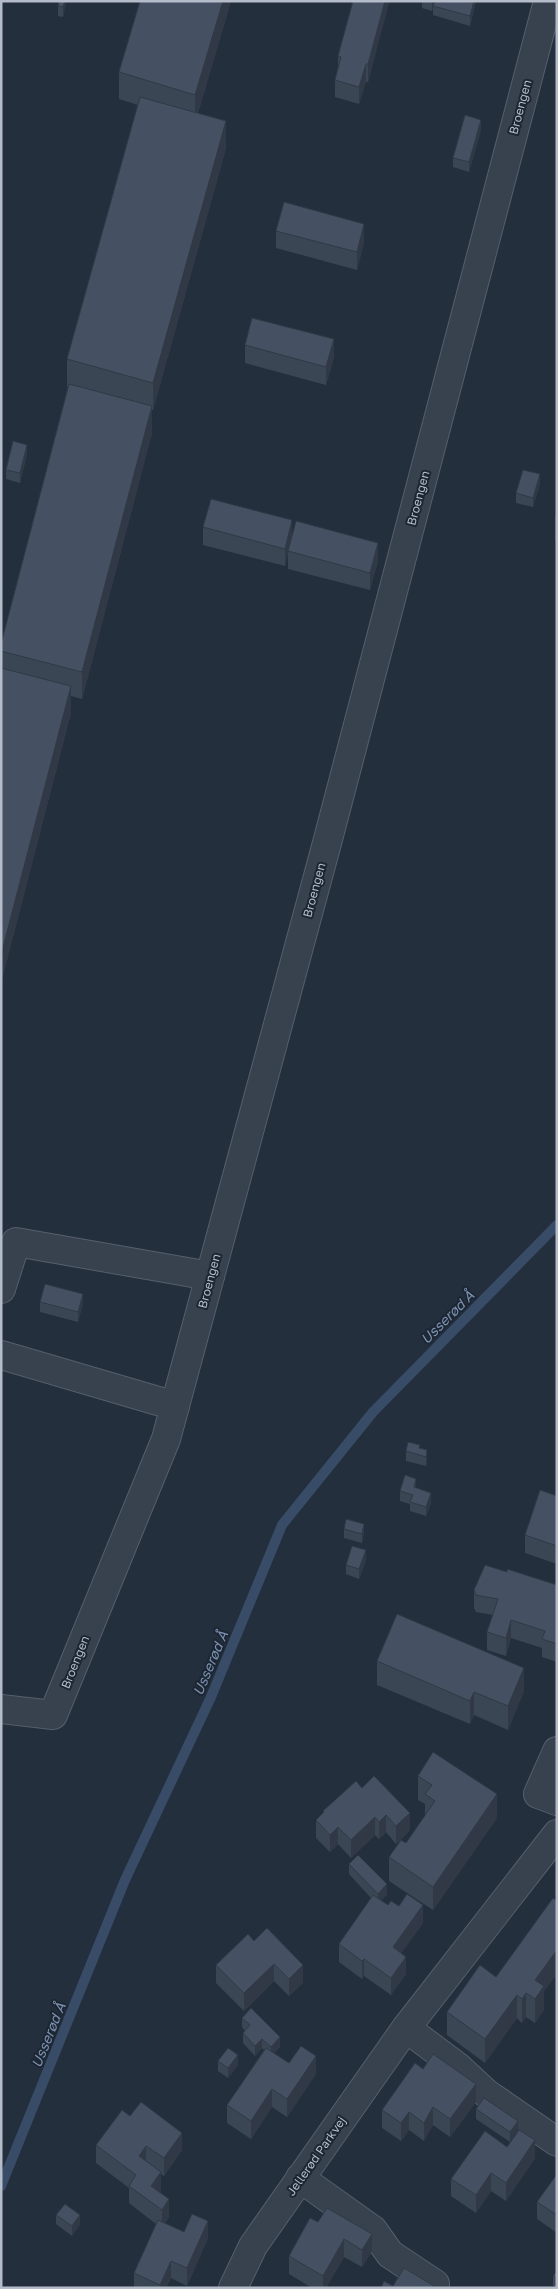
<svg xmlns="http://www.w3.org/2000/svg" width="558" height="2289" viewBox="0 0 558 2289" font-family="'Golos Text',sans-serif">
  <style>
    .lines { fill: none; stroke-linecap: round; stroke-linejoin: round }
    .stream { stroke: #394c67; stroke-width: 10 }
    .minor-casing { stroke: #565f6c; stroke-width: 30 }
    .minor { stroke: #38414e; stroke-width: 28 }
    .wall { fill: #3b4654 }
    .shaded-wall { fill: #303945 }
    .building { fill: #455162; stroke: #303945 }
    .labels { text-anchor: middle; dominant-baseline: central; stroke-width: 4; stroke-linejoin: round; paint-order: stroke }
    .street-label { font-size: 12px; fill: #b4bcc9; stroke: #1d2633 }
    .water-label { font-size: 14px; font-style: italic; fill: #7c92b1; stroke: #1d2633 }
  </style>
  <rect width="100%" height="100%" fill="#242f3e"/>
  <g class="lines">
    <polyline class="stream" points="1,2186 125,1880 211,1697 282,1525 373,1412 557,1225"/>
    <defs>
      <g id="minor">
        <polyline points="1,1289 16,1242 210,1276"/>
        <polyline points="1,1355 175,1406"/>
        <polyline points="1,1709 53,1715 166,1439 327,843 548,1"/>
        <polyline points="557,1751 538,1794 557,1801"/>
        <polyline points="406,2028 458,2067 486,2093 557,2142"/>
        <polyline points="300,2178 373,2230 390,2254 435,2284"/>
        <polyline points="233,2288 253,2246 406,2028 557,1834"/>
      </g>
    </defs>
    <use href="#minor" class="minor-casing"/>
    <use href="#minor" class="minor"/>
  </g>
  <g class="wall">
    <polygon points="66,1 63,17 58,16 58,6"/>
    <polygon points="140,1 231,1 198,113 226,148 153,410 152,410 152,433 82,699 71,696 71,713 1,983 1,644 68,387 67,387 67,359 138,105 119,99 119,72"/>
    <polygon points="389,1 368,82 366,82 359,104 335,97 335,80 338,67 338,56"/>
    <polygon points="422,1 476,1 470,26 433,15 433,7 432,11 422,8"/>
    <polygon points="481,130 469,172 453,167 453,158"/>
    <polygon points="276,231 364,242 357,270 276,248"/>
    <polygon points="245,345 334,357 326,385 245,363"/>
    <polygon points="27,454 20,483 6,479 6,470"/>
    <polygon points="540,484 533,507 516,503 516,493"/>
    <polygon points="557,512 557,541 555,541 555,517"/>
    <polygon points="203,527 292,537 378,561 370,590 288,569 288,552 285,566 203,545"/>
    <polygon points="40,1302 83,1303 78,1322 40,1312"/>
    <polygon points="420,1448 427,1450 427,1460 426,1466 406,1461 406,1451"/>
    <polygon points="416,1488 431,1503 426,1516 410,1511 410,1504 400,1501 400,1491"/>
    <polygon points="557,1496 557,1564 525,1553 525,1535"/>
    <polygon points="344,1529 364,1533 362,1543 344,1538"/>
    <polygon points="366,1560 359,1579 346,1574 346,1565"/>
    <polygon points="507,1572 557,1585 557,1662 542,1657 542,1648 511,1638 506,1656 487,1650 487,1632 493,1615 476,1612 474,1608 474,1590"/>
    <polygon points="377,1661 524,1691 508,1730 474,1715 470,1724 377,1685"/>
    <polygon points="418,1776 497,1818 433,1910 389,1881 389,1857 406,1843 425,1816 425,1804 418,1800"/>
    <polygon points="362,1788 410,1830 396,1844 386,1832 379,1839 375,1835 351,1858 338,1844 330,1852 316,1838 316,1820 323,1813 323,1811"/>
    <polygon points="349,1864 387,1894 381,1901 388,1905 399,1906 423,1923 401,1953 406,1974 391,1995 364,1976 362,1979 339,1962 339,1944 371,1898 349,1874"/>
    <polygon points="557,1901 557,1974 544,1991 544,2010 535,2023 526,2017 522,2023 517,2018 485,2063 447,2035 447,2012 496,1977"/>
    <polygon points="254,1941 303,1983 289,1996 274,1981 244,2011 216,1983 216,1965"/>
    <polygon points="242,2018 280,2047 274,2053 289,2063 316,2074 287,2117 272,2107 251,2139 227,2123 227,2105 264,2050 262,2048 255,2056 243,2043 243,2033 245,2031 242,2027"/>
    <polygon points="218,2061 238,2065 228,2078 218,2071"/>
    <polygon points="423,2069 476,2102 450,2137 433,2125 424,2141 409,2130 401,2141 382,2128 382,2110"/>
    <polygon points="476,2109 518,2121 510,2142 476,2119"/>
    <polygon points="130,2116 182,2150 164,2176 161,2174 161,2190 160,2192 169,2217 165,2223 184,2232 208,2238 187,2286 171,2278 166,2288 134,2288 134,2273 156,2224 129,2203 129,2188 96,2163 96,2145"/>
    <polygon points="507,2147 535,2158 506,2201 491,2191 476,2213 451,2196 451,2179"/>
    <polygon points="557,2174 557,2233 537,2219 537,2202"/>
    <polygon points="56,2215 80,2224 72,2236 56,2224"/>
    <polygon points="310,2218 372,2251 362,2267 344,2257 326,2288 312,2288 289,2274 289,2256"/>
    <polygon points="557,2271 557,2288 556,2288 553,2286 553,2276"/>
  </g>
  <g class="shaded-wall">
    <polygon points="65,1 66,1 66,4 63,17 63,7"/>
    <polygon points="223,1 231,1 195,122 195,95"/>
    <polygon points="385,1 389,1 389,4 368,82 368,64"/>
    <polygon points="432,1 435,1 432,11"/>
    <polygon points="474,1 476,1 470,26 470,16"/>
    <polygon points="366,64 366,82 359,104 359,87"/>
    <polygon points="481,120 481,130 469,172 469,162"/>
    <polygon points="226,121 226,148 153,410 153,383"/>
    <polygon points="364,224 364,242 357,270 357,252"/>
    <polygon points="334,339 334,357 326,385 326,367"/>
    <polygon points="152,406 152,433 82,699 82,672"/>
    <polygon points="27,445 27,454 20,483 20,473"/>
    <polygon points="540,474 540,484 533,507 533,498"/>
    <polygon points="292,520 292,538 285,566 285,549"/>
    <polygon points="378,543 378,561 370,590 370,573"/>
    <polygon points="71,686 71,713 1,983 1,955"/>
    <polygon points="83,1294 83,1303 78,1322 78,1312"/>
    <polygon points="427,1450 427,1460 426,1466 426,1457"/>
    <polygon points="416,1479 416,1489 414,1487"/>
    <polygon points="431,1493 431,1503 426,1516 426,1507"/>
    <polygon points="364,1524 364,1533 362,1543 362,1534"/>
    <polygon points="366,1550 366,1560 359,1579 359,1569"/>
    <polygon points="511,1620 511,1638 506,1656 506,1638"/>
    <polygon points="524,1668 524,1691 508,1730 508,1706"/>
    <polygon points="474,1692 474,1715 470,1724 470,1701"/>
    <polygon points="497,1794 497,1818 433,1910 433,1887"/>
    <polygon points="410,1813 410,1830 396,1844 396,1826"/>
    <polygon points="386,1815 386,1832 379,1839 379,1822"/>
    <polygon points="375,1817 375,1835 351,1858 351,1840"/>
    <polygon points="338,1827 338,1844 330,1852 330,1835"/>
    <polygon points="387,1884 387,1894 378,1904 378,1894"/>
    <polygon points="423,1905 423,1923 393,1965 393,1947"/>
    <polygon points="557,1950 557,1974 544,1991 544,2010 535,2023 535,1980"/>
    <polygon points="406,1957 406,1974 391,1995 391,1978"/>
    <polygon points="364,1959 364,1976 362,1979 362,1961"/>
    <polygon points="274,1964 274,1981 244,2011 244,1993"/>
    <polygon points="303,1965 303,1983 289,1996 289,1979"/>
    <polygon points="526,1993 526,2017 522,2023 522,1999"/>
    <polygon points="517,1995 517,2018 485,2063 485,2039"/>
    <polygon points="280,2037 280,2047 271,2057 271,2047"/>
    <polygon points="262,2039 262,2048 255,2056 255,2046"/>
    <polygon points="238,2055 238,2065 228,2078 228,2068"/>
    <polygon points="316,2056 316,2074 287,2117 287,2099"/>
    <polygon points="476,2084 476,2102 450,2137 450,2119"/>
    <polygon points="272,2089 272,2107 251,2139 251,2121"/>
    <polygon points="433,2107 433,2125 424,2141 424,2123"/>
    <polygon points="409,2112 409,2130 401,2141 401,2123"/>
    <polygon points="518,2121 518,2131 510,2142 510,2132"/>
    <polygon points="182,2133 182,2150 164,2176 164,2158"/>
    <polygon points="535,2140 535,2158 506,2201 506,2183"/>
    <polygon points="146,2146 146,2164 139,2156"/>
    <polygon points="161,2172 161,2190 152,2203 151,2186"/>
    <polygon points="491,2173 491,2191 476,2213 476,2195"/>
    <polygon points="169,2199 169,2217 162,2228 162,2210"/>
    <polygon points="80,2215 80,2224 72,2236 72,2226"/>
    <polygon points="208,2221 208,2238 187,2286 187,2268"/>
    <polygon points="372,2234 372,2251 362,2267 362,2250"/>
    <polygon points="344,2239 344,2257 326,2288 323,2288 323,2276"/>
    <polygon points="171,2261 171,2278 166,2288 160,2288 160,2285"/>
  </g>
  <g class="building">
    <polygon points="59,1 65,1 63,7 58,6"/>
    <polygon points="140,1 223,1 195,95 119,72"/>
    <polygon points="353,1 385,1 368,64 366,64 359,87 335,80 341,57 338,56"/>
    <polygon points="435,1 474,1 470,16 433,6"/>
    <polygon points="140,97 226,121 153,383 67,359"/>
    <polygon points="465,115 481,120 469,162 453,158"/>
    <polygon points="284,202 364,224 357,252 276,231"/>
    <polygon points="252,318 334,339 326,367 245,345"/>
    <polygon points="69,384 152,406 82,672 1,651 1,644"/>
    <polygon points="13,441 27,445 20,473 6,470"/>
    <polygon points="523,470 540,474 533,498 516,493"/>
    <polygon points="211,499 292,520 285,549 203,527"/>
    <polygon points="296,521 378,543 370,573 288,551"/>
    <polygon points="1,668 71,686 1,955"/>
    <polygon points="45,1284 83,1294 78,1312 40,1302"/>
    <polygon points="408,1442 420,1445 419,1448 427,1450 426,1457 406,1451"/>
    <polygon points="405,1475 416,1479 414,1487 431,1493 426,1507 410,1502 413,1495 400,1491"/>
    <polygon points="540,1490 557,1496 557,1546 525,1535"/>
    <polygon points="346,1519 364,1524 362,1534 344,1529"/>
    <polygon points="352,1546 366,1550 359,1569 346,1565"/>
    <polygon points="485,1565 507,1572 507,1569 557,1585 557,1644 542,1639 545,1631 511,1620 506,1638 487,1632 498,1599 476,1595 474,1590"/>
    <polygon points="397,1614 524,1668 508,1706 474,1692 470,1701 377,1661"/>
    <polygon points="433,1752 497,1794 433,1887 389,1857 401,1840 406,1843 435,1801 425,1794 432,1785 418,1776"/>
    <polygon points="374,1776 410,1813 396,1826 386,1815 379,1822 375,1817 351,1840 338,1827 330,1835 316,1820 324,1812 323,1811 356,1781 362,1788"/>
    <polygon points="358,1855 387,1884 378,1894 349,1864"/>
    <polygon points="407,1894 423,1905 393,1947 406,1957 391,1978 364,1959 362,1961 339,1944 373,1895 388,1905 391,1901 399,1906"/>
    <polygon points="553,1898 557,1901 557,1950 535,1980 544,1986 535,1999 526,1993 522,1999 517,1995 485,2039 447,2012 480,1965 496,1977"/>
    <polygon points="267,1928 303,1965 289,1979 274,1964 244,1993 216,1965 248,1934 254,1941"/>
    <polygon points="251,2008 280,2037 271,2047 262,2039 255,2046 243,2033 250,2025 242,2018"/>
    <polygon points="301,2046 316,2056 287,2099 272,2089 251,2121 227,2105 266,2048 289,2063"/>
    <polygon points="228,2048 238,2055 228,2068 218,2061"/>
    <polygon points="433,2054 476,2084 450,2119 433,2107 424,2123 409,2112 401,2123 382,2110 415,2063 423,2069"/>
    <polygon points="484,2098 518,2121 510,2132 476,2109"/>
    <polygon points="141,2102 182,2133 164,2158 146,2146 139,2156 161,2172 151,2186 169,2199 162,2210 129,2186 136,2175 96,2145 122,2110 130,2116"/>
    <polygon points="519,2130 535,2140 506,2183 491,2173 476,2195 451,2179 485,2131 507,2147"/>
    <polygon points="557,2174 557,2215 537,2202"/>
    <polygon points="65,2204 80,2215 72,2226 56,2215"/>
    <polygon points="327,2208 372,2234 362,2250 344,2239 323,2276 289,2256 310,2218 318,2222"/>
    <polygon points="192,2214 208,2221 187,2268 171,2261 160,2285 134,2273 158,2220 184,2232"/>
    <polygon points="404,2268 434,2286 433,2288 381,2288 384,2281 393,2286"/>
    <polygon points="557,2271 557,2279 553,2276"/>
  </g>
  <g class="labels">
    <g class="street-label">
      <text transform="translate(520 107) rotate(-75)">Broengen</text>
      <text transform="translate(418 498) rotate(-75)">Broengen</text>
      <text transform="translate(314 890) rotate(-75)">Broengen</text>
      <text transform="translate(209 1281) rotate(-75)">Broengen</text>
      <text transform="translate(75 1662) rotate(-68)">Broengen</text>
      <text transform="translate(316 2156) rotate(-55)">Jellerød Parkvej</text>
    </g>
    <g class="water-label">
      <text transform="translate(447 1317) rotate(-45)">Usserød Å</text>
      <text transform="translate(210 1663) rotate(-67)">Usserød Å</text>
      <text transform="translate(48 2035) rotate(-68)">Usserød Å</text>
    </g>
  </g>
  <rect width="558" height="2289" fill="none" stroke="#b4bcc9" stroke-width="5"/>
</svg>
